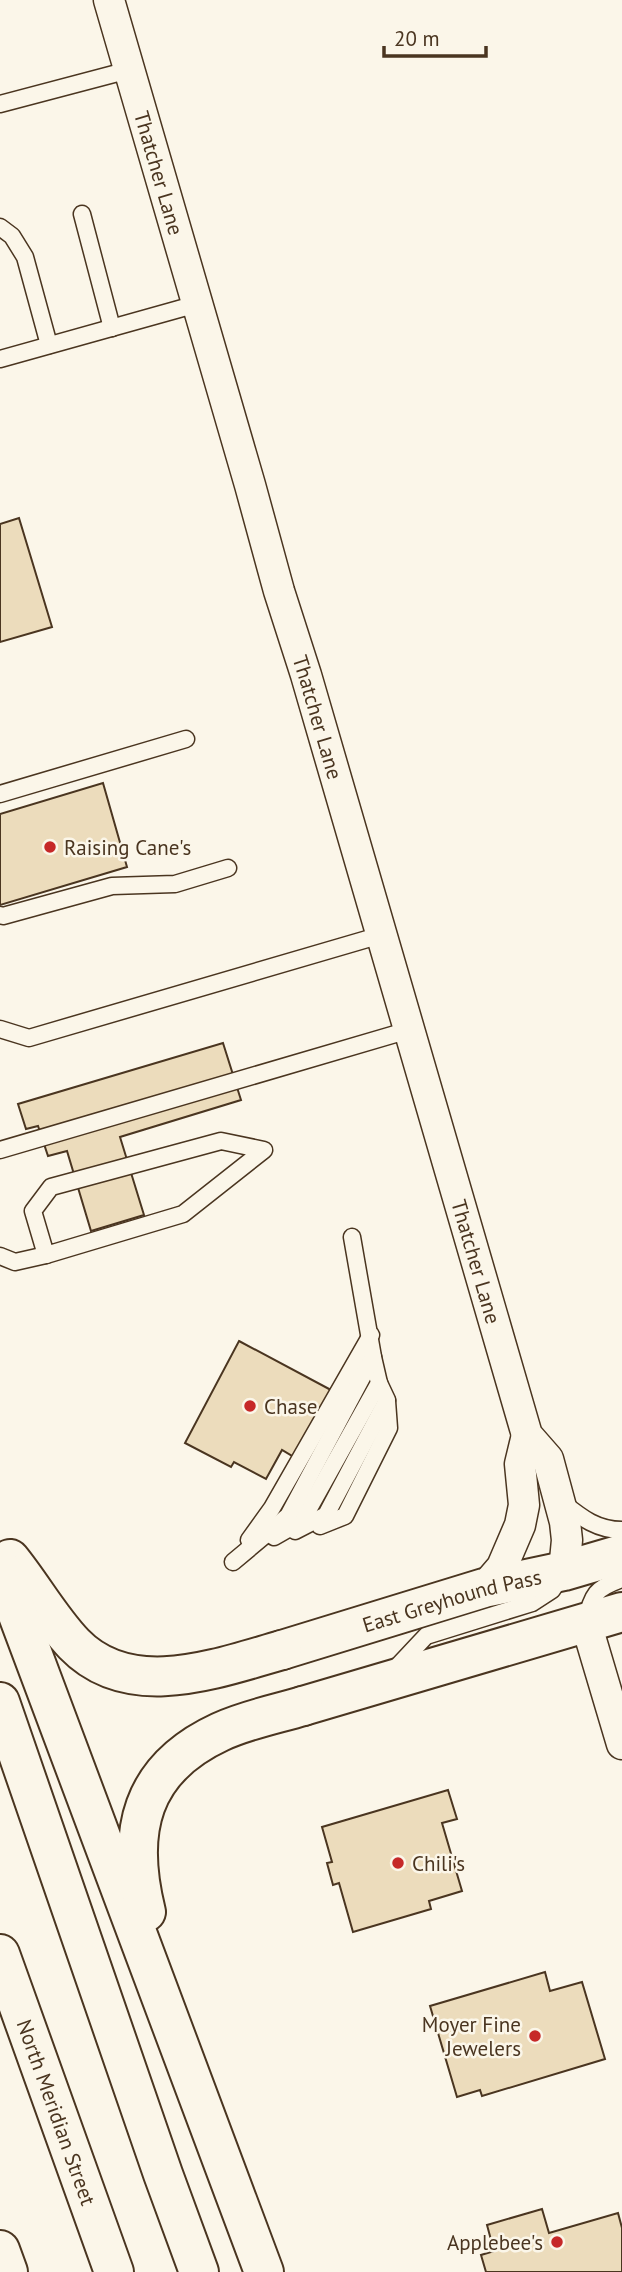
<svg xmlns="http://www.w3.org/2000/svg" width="622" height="2272" viewBox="0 0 622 2272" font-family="'PT Sans',sans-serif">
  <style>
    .building { fill: #ecdcbc; stroke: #4a3520; stroke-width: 2 }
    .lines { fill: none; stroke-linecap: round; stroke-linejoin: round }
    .service-casing { stroke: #4a3520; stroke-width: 19 }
    .minor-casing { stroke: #4a3520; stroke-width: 33 }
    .tertiary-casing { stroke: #4a3520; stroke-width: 42 }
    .motorway-casing { stroke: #4a3520; stroke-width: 42 }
    .service { stroke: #fbf6e9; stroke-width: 16 }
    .minor { stroke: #fbf6e9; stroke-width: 30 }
    .tertiary { stroke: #fbf6e9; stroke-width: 38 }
    .motorway { stroke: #fbf6e9; stroke-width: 38 }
    .poi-dot { fill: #c62828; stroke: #fbf6e9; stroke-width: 2.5 }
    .labels { text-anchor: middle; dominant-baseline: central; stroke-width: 5; stroke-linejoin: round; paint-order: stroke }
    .street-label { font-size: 21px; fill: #4a3520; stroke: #fbf6e9 }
    .poi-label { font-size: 21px; fill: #4a3520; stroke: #fbf6e9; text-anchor: start }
  </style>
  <rect width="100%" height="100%" fill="#fbf6e9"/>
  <g class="building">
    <polygon points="19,518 52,627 0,642 0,524"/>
    <polygon points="103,783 127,867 0,905 0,814"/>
    <polygon points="223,1043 241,1100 120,1137 144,1215 91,1231 67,1151 48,1156 38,1126 26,1129 18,1104"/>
    <polygon points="239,1341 331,1390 294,1457 282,1450 266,1479 234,1462 231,1467 185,1443"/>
    <polygon points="448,1790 457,1819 442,1823 462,1891 429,1901 431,1909 353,1932 339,1883 333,1885 327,1863 332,1862 322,1827"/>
    <polygon points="545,1972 550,1991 582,1982 605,2059 482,2096 480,2090 457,2097 430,2006"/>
    <polygon points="542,2209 549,2233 618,2213 622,2228 622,2272 486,2272 481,2255 494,2251 487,2225"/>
  </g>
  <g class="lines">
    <defs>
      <g id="service">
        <polyline points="0,104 129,70"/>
        <polyline points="82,214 112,328"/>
        <polyline points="0,227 12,236 25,257 49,345"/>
        <polyline points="0,359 197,304"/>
        <polyline points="0,794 186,739"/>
        <polyline points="0,915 3,916 112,886 175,884 228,868"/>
        <polyline points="0,1029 29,1038 381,935"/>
        <polygon points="221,1141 264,1150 183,1214 46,1255 33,1211 51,1187"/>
        <polyline points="0,1150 409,1030"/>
        <polyline points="0,1256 15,1262 46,1255"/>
        <path d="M563,1503C582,1518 597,1530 622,1530"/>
        <polyline points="320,1526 345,1516 389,1428 387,1401"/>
        <polyline points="295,1531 326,1515 387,1400 379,1383"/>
        <polyline points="274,1537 302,1521 379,1383 373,1357"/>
        <polyline points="249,1540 272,1508 371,1335"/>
        <polyline points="233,1562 288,1516 373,1357 352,1237"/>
        <path d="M586,1621C593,1594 594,1589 622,1579"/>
        <polyline points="395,1669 426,1636 532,1603 552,1590 558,1581"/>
      </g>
      <g id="minor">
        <path id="s1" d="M109,0L250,485L279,591L306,675L527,1435L548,1459L565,1522L567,1540L564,1571"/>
        <polyline points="484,1588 502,1567 520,1525 524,1505 520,1464 527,1435"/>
        <polyline points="586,1623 622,1744"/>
      </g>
      <g id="tertiary">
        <path id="s2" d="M282,1650L484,1588L564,1571L622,1554"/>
        <polyline points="303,1706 622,1612"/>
      </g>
      <g id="motorway">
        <path d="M10,1559C32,1586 50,1619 74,1644C130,1702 218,1668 282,1650"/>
        <polyline points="0,1567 264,2272"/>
        <polyline points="0,1702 163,2174 199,2272"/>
        <path d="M146,1912C126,1832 140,1769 220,1732C245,1720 276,1714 303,1706"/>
        <path id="s3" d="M0,1954L114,2272"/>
        <polyline points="0,2250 8,2272"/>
      </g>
    </defs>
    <use href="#service" class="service-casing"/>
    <use href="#minor" class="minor-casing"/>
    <use href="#tertiary" class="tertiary-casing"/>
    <use href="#motorway" class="motorway-casing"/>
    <use href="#service" class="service"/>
    <use href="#minor" class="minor"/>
    <use href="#tertiary" class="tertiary"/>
    <use href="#motorway" class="motorway"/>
  </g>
  <g class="poi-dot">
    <circle cx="50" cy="847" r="7"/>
    <circle cx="250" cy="1406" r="7"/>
    <circle cx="398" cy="1863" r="7"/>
    <circle cx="535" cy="2036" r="7"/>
    <circle cx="557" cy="2242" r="7"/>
  </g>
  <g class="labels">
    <g class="street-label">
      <text stroke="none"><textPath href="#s1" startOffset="180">Thatcher Lane</textPath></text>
      <text stroke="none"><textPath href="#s1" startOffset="747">Thatcher Lane</textPath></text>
      <text stroke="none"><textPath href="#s1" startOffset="1314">Thatcher Lane</textPath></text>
      <text stroke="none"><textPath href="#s2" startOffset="177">East Greyhound Pass</textPath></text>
      <text stroke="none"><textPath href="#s3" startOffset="168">North Meridian Street</textPath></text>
    </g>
    <g class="poi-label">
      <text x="64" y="847">Raising Cane's</text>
      <text x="264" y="1406">Chase</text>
      <text x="412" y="1863">Chili's</text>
      <text x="521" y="2024" text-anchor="end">Moyer Fine<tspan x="521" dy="24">Jewelers</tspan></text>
      <text x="543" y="2242" text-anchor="end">Applebee's</text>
    </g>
  </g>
  <path d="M384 46v10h102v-10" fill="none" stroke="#4a3520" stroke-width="3.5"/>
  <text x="394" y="46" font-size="21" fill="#4a3520" stroke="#fbf6e9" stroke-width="5" paint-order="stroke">20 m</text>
</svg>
